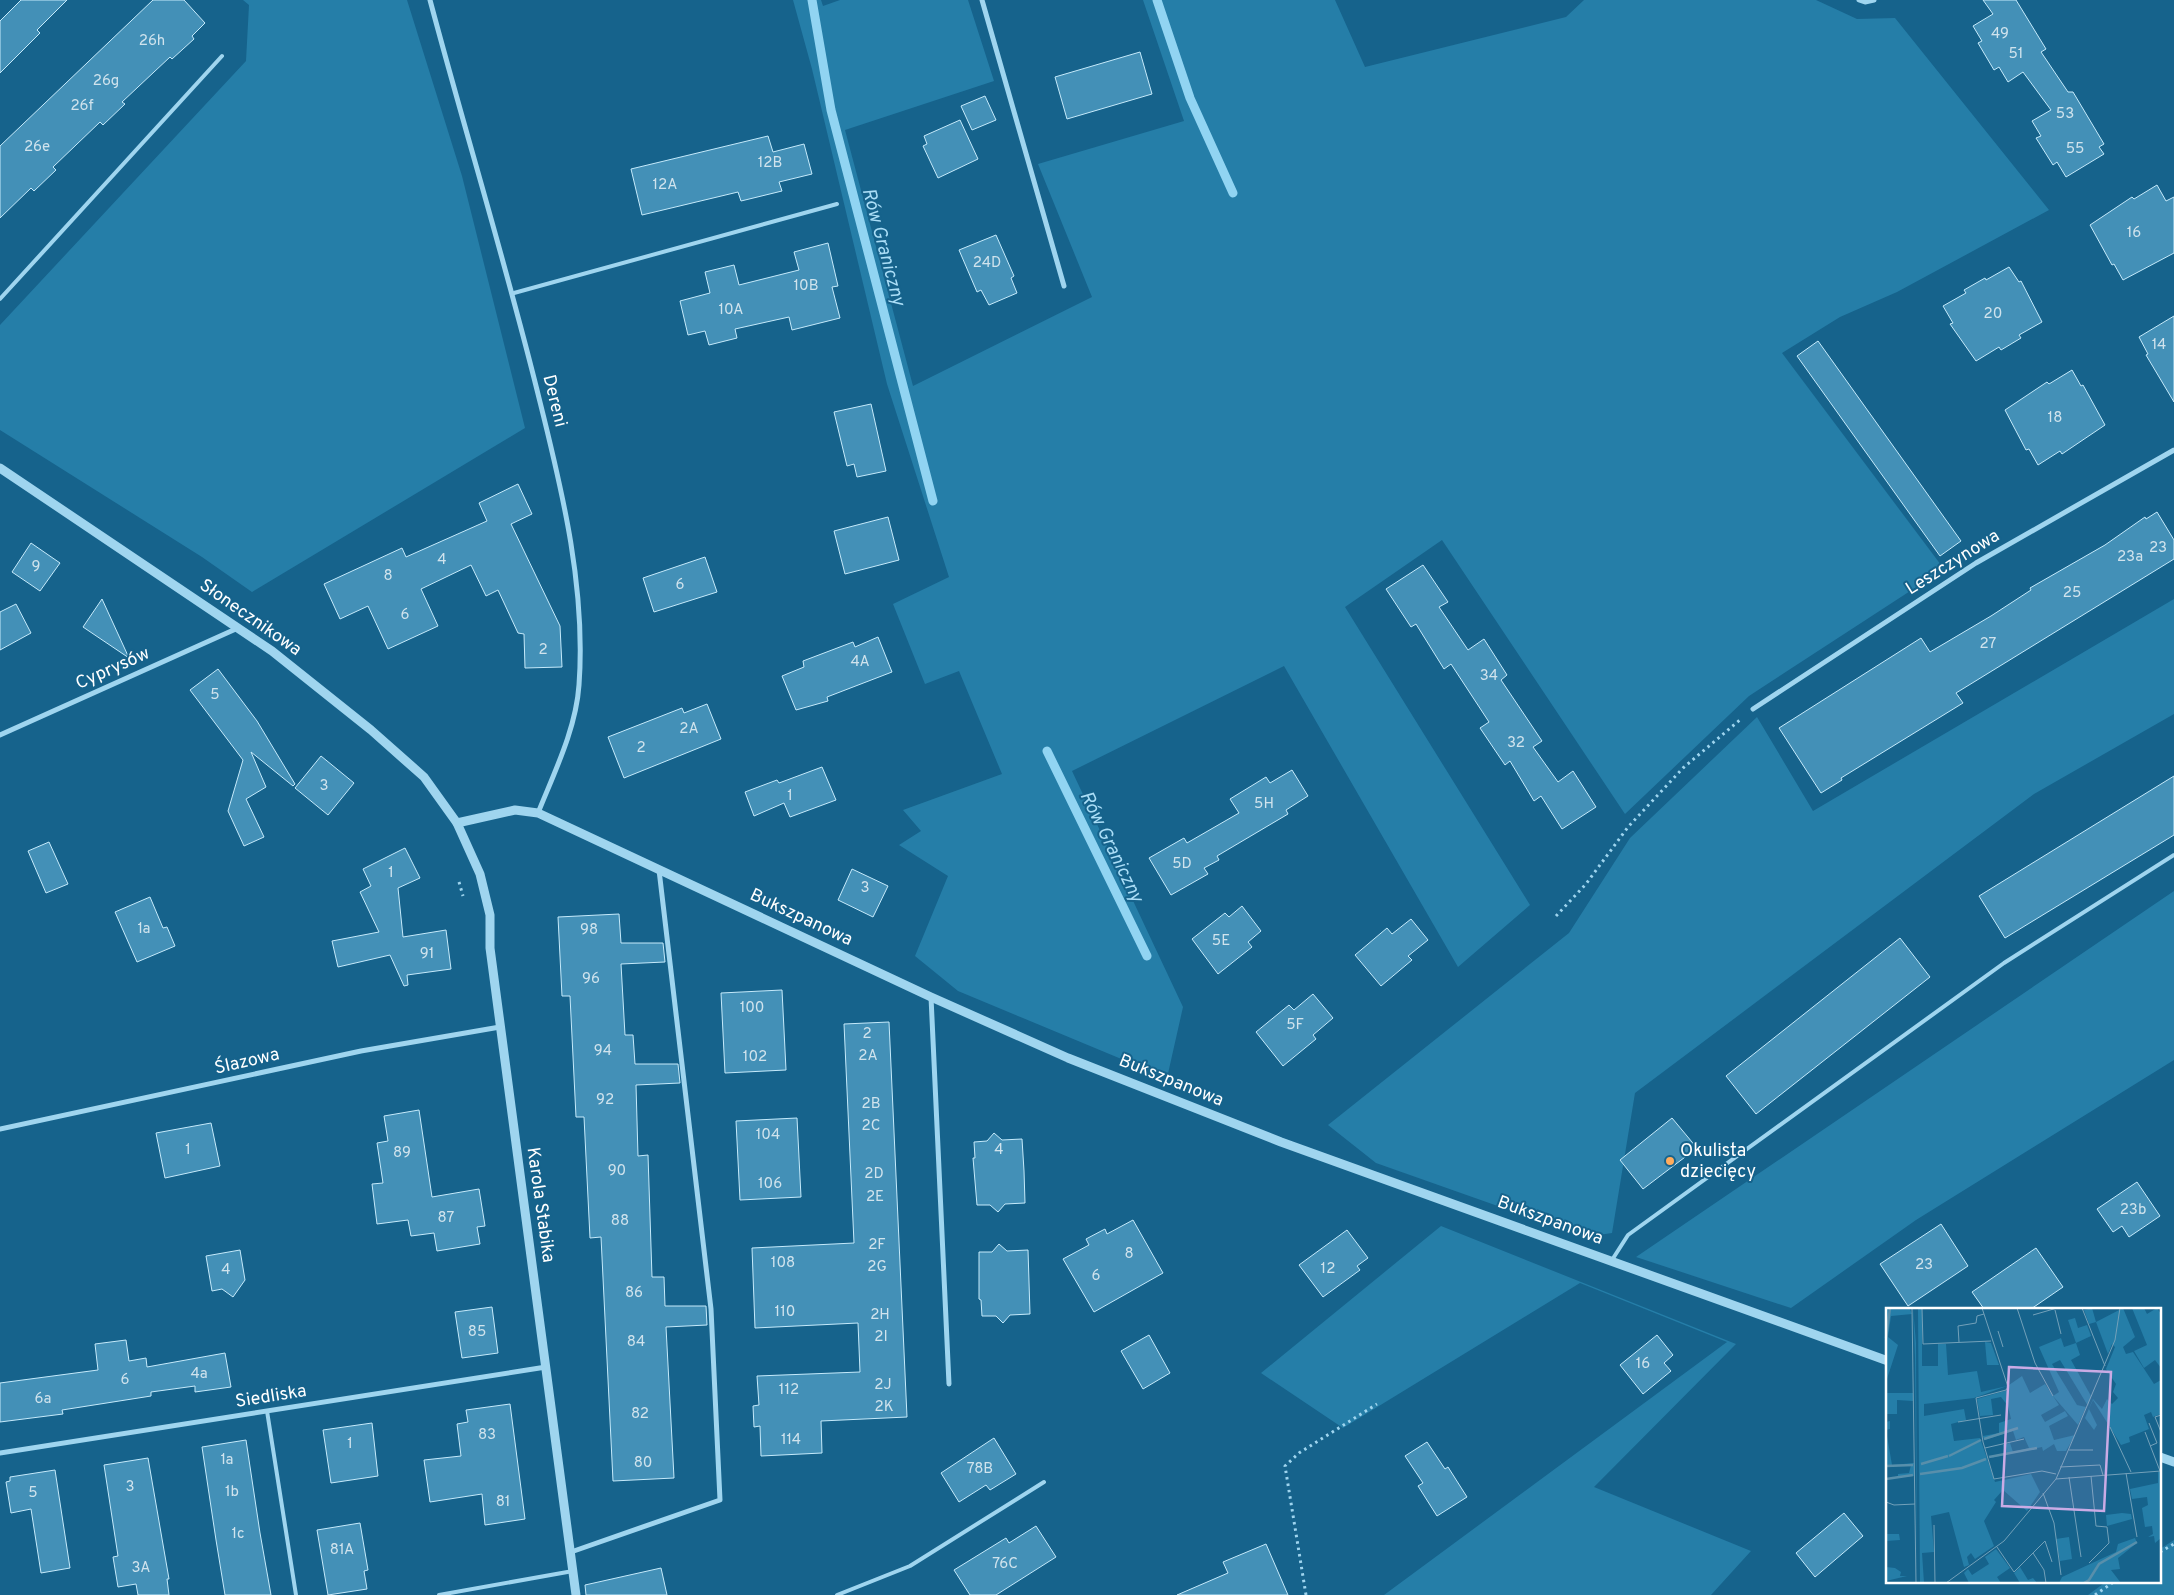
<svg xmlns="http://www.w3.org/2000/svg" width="2174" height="1595" viewBox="0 0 2174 1595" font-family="Overpass,sans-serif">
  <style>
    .green { fill: #257ea8 }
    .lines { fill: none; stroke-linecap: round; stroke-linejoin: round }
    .stream { stroke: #91d4f2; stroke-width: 9 }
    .building { fill: #4390b7; stroke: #c5eafb }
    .path { stroke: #9fd5ef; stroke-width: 3; stroke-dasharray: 2.5 4; stroke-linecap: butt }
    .service { stroke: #9fd5ef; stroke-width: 4 }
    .minor { stroke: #9fd5ef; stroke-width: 5 }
    .tertiary { stroke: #9fd5ef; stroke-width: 9 }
    .poi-dot { fill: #ffac5d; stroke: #16638c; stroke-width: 2 }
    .labels { text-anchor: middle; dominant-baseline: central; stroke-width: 4; stroke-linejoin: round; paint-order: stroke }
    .number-label { font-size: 15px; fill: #d0e3ed }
    .street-label { font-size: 18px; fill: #fff; stroke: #16638c }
    .poi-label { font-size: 18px; fill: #fff; stroke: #16638c; text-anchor: start }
    .water-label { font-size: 19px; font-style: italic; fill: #abdef7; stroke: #16638c }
    .inset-river { fill: none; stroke: #588fab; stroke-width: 2.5 }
    .inset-road { fill: none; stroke: #73a1ba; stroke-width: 1 }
    .view { fill: #caabe5; fill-opacity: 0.15; stroke: #caabe5; stroke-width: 2.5 }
    .inset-edge { fill: none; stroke: #fff; stroke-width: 2.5 }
  </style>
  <rect width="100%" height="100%" fill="#16638c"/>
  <g class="green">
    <polygon points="243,0 407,0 462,176 525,428 252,592 202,557 0,430 0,325 246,61 249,5"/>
    <polygon points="793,0 821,0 823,6 840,0 968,0 994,81 845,130 913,386 1092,297 1038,164 1184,121 1143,0 1335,0 1365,67 1566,17 1584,0 1816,0 1857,19 1895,18 2049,210 1897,292 1840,317 1782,353 1944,569 1749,696 1625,814 1442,540 1345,607 1530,905 1458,967 1284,666 1072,771 1183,1007 1167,1078 958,991 915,956 948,876 899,845 921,831 903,810 1002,774 959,671 925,684 893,604 949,577 887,384 812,69"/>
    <polygon points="2174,599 2174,714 2034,794 1635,1093 1612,1233 1585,1237 1376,1163 1328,1125 1569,933 1630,838 1757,717 1813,811"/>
    <polygon points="2174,891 2174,1060 1916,1220 1791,1308 1636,1257"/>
    <polygon points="1441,1226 1736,1344 1594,1487 1751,1551 1711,1595 1384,1595 1727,1342 1580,1283 1343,1428 1261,1373"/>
    <polygon points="2174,1540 2174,1595 2088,1595 2107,1581 2160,1581 2160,1549"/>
  </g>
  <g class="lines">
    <g class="stream">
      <polyline points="812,0 831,110 933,501"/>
      <polyline points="1157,0 1190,98 1233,193"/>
      <polyline points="1047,751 1147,956"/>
    </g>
  </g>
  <g class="building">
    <polygon points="21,0 67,0 37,30 40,33 0,73 0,21"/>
    <polygon points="153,0 184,0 205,23 192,36 194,39 172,59 170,57 122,102 125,104 103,125 100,122 53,167 56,170 34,191 31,188 0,218 0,146"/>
    <polygon points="1983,0 2016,0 2046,49 2041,52 2068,92 2073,92 2104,144 2099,147 2104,154 2066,177 2057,162 2053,165 2036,138 2041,136 2032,121 2051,110 2023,72 2008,82 1999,67 1994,70 1978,43 1982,41 1973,26 1993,14"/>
    <polygon points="1140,52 1152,94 1067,119 1055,77"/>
    <polygon points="985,96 996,120 972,130 961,106"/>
    <polygon points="960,120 978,159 938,178 923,146 927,144 924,136"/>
    <polygon points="768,136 773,152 804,144 812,174 779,182 782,191 741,201 738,192 642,215 631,169"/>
    <polygon points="2157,185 2166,201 2174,197 2174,253 2123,280 2114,264 2112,265 2090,225 2132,197 2134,199"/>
    <polygon points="996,235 1014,276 1011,278 1017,293 989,305 981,290 977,292 959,250"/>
    <polygon points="828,243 838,286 832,287 840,318 792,330 789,317 735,329 737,338 709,345 705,331 688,335 680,301 710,293 705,272 734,265 739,285 799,270 794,252"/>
    <polygon points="2009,267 2019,282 2021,281 2042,322 2019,335 2021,338 2001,350 1999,347 1976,361 1950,324 1953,323 1943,306 1966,293 1964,290 1985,278 1986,280"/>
    <polygon points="2174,316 2174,402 2146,355 2148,354 2139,337"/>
    <polygon points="1818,341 1961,541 1940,556 1797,356"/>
    <polygon points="2072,370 2081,386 2083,385 2105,425 2062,454 2060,451 2038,465 2029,449 2026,450 2005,410 2047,382 2049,384"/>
    <polygon points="871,404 886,471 857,477 854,464 847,466 834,412"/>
    <polygon points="518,484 532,514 511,524 560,626 562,667 525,668 524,634 518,633 498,590 486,596 471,565 421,589 438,626 388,649 368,606 340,619 324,584 402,548 406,557 487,521 479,503"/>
    <polygon points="2157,512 2174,540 2174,559 1956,693 1963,703 1841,778 1842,780 1821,793 1779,728 1921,638 1930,652 1991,616 2031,590 2030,588 2105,545 2145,517 2146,519"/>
    <polygon points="888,517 899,560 845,574 834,531"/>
    <polygon points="31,543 60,563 40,591 12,572"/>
    <polygon points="705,557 717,592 654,612 643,578"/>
    <polygon points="1423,565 1448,602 1439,607 1468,650 1484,639 1507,675 1501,680 1542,741 1533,747 1558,782 1573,771 1596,807 1562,829 1541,796 1534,801 1510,761 1505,765 1480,728 1489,722 1451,664 1444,669 1416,624 1411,627 1386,589"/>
    <polygon points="102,599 129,658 83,627"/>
    <polygon points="16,604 31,633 0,650 0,612"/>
    <polygon points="878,637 892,672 827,697 828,701 796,710 782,676 804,667 803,661 853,642 855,647"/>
    <polygon points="218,669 257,721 295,784 293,786 251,752 266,787 246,799 264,837 244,846 228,811 243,760 190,690"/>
    <polygon points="707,704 721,739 624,778 608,737 682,708 684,713"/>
    <polygon points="321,756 354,783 328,815 295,788"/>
    <polygon points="822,767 836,800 790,817 784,803 754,816 745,792 777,780 779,783"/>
    <polygon points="1292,770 1308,796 1286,810 1288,814 1217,856 1219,860 1204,868 1208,874 1171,895 1149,858 1184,838 1187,843 1239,813 1230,799 1266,777 1270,783"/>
    <polygon points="2174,776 2174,835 2005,938 1979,896"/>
    <polygon points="49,842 68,884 46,893 28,851"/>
    <polygon points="405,848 420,878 398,888 403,937 446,930 451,969 407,975 408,985 404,986 390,955 338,967 332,941 379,932 360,892 371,886 363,869"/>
    <polygon points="852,869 888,886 873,917 838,900"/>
    <polygon points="150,897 163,928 167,927 175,946 137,962 115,912"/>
    <polygon points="1242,906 1261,931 1248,942 1252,947 1218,974 1192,939 1225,913 1229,917"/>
    <polygon points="619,914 621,943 663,943 665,962 621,964 625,1035 633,1035 635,1064 678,1064 680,1083 636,1085 638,1156 648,1155 652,1277 664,1277 665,1306 706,1306 707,1325 666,1327 674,1478 613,1481 601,1237 590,1238 584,1117 576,1117 570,996 562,996 558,917"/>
    <polygon points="1411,919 1428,940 1408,956 1412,960 1381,986 1355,955 1387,928 1392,934"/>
    <polygon points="1900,938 1930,977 1756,1114 1726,1076"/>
    <polygon points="782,990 786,1070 725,1073 721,993"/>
    <polygon points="1313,994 1333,1018 1313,1035 1316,1039 1283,1066 1256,1032 1289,1005 1294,1010"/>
    <polygon points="889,1022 907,1417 821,1421 822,1453 761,1456 760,1426 754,1427 753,1406 759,1405 757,1376 860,1372 858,1323 755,1328 752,1248 854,1243 844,1024"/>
    <polygon points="419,1110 432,1197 479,1189 485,1226 477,1227 480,1244 437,1251 434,1233 411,1236 408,1220 377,1224 372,1184 383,1183 377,1143 388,1141 384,1116"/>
    <polygon points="797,1118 801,1197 740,1200 736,1121"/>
    <polygon points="1672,1118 1697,1148 1643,1189 1620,1160"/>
    <polygon points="211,1123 220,1166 165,1178 156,1133"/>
    <polygon points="994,1133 1002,1140 1022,1139 1024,1171 1025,1203 1005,1204 998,1212 990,1205 977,1205 973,1158 975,1158 974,1142 987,1141"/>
    <polygon points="2137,1182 2160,1216 2129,1237 2122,1226 2113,1232 2097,1209"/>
    <polygon points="1133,1220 1163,1273 1094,1312 1063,1259 1089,1245 1086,1239 1105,1229 1107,1234"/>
    <polygon points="1941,1224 1968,1266 1908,1306 1880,1264"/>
    <polygon points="1347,1230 1368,1258 1357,1266 1360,1270 1323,1297 1299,1265"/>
    <polygon points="999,1244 1007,1251 1028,1250 1030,1314 1010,1315 1003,1323 996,1316 982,1316 981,1300 979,1299 979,1252 992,1252"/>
    <polygon points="2036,1248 2063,1287 2031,1309 1984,1309 1972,1292"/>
    <polygon points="240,1250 245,1280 233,1297 222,1289 212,1291 206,1256"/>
    <polygon points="492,1307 498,1353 462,1358 455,1312"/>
    <polygon points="1149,1335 1170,1373 1143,1389 1121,1351"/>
    <polygon points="1657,1335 1673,1355 1664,1363 1671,1371 1643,1394 1620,1365"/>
    <polygon points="126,1340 129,1361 146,1358 147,1367 225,1353 231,1387 195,1392 195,1386 151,1392 151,1396 62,1410 63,1414 0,1422 0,1383 98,1370 95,1344"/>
    <polygon points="510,1404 525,1519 485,1525 482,1494 430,1502 424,1460 461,1456 457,1424 468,1422 466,1410"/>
    <polygon points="372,1423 378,1476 331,1483 323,1430"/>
    <polygon points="994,1438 1016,1474 990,1490 986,1485 959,1502 941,1473"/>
    <polygon points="246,1440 260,1533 271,1595 225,1595 216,1540 202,1447"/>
    <polygon points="1427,1442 1445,1469 1448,1467 1467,1497 1437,1516 1418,1486 1423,1483 1405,1456"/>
    <polygon points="148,1458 169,1579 167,1579 169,1595 138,1595 136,1584 118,1587 113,1557 118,1556 104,1465"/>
    <polygon points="55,1470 70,1568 41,1573 31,1509 11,1513 6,1482 10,1481 10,1477"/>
    <polygon points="1844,1513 1863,1536 1815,1577 1796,1553"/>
    <polygon points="360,1523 368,1570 364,1571 367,1589 328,1595 317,1530"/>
    <polygon points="1036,1526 1056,1557 996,1595 970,1595 954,1570 1006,1538 1009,1543"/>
    <polygon points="1266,1544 1288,1595 1177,1595 1228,1573 1223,1562"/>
    <polygon points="661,1568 667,1595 586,1595 585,1585"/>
  </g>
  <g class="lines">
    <g class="path">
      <polyline points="459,882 463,896"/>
      <polyline points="1556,916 1586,884 1628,827 1683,768 1741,719"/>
      <polyline points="2160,1552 2174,1544"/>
      <polyline points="1306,1595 1285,1466 1299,1453 1377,1404"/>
      <polyline points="2095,1595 2115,1581"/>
    </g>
    <g class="service">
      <polyline points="514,293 837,204"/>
      <polyline points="0,299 222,56"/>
      <polyline points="1612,1260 1628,1235 2004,963 2174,855"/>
      <polyline points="267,1411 296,1595"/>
      <polyline points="439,1595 573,1571"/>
      <polyline points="837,1595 910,1566 1044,1482"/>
    </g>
    <g class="minor">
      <path d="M430,0C466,135 507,267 540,402C563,494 586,590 579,685C576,729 554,773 538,813"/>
      <polyline points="982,0 1064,286"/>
      <polyline points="1859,0 1865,2 1874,0"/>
      <polyline points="1753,709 1976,563 2174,450"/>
      <polyline points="0,735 238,628"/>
      <polyline points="931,997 949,1384"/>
      <polyline points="0,1129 361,1051 500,1027"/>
      <polyline points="0,1453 546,1367"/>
      <polyline points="571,1552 720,1500 711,1309 659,870"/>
    </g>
    <g class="tertiary">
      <polyline points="0,468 272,651 371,730 424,777 457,823 480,874 490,915 490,948 576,1595"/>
      <polyline points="457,823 515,810 538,813 931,997 1068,1058 1281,1142 1888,1361"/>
      <polyline points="2160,1457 2174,1462"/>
    </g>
  </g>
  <circle class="poi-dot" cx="1670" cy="1161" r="5"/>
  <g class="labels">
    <g class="number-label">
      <text x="2000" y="34">49</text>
      <text x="152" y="41">26h</text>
      <text x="2016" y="54">51</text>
      <text x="106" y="81">26g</text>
      <text x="82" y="106">26f</text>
      <text x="2065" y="114">53</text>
      <text x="37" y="147">26e</text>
      <text x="2075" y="149">55</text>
      <text x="770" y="163">12B</text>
      <text x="665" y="185">12A</text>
      <text x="2134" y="233">16</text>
      <text x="987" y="263">24D</text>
      <text x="806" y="286">10B</text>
      <text x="731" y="310">10A</text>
      <text x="1993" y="314">20</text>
      <text x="2159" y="345">14</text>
      <text x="2055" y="418">18</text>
      <text x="2158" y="548">23</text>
      <text x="2130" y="557">23a</text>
      <text x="442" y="560">4</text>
      <text x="36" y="567">9</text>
      <text x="388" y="576">8</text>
      <text x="680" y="585">6</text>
      <text x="2072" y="593">25</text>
      <text x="405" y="615">6</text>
      <text x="1988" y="644">27</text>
      <text x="543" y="650">2</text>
      <text x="860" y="662">4A</text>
      <text x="1489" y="676">34</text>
      <text x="215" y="695">5</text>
      <text x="689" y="729">2A</text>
      <text x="1516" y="743">32</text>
      <text x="641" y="748">2</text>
      <text x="324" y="786">3</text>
      <text x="790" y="796">1</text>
      <text x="1264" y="804">5H</text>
      <text x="1182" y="864">5D</text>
      <text x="391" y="873">1</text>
      <text x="865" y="888">3</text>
      <text x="144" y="929">1a</text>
      <text x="589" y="930">98</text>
      <text x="1221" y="941">5E</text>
      <text x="427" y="954">91</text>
      <text x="591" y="979">96</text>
      <text x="752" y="1008">100</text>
      <text x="1295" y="1025">5F</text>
      <text x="867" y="1034">2</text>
      <text x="603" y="1051">94</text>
      <text x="868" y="1056">2A</text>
      <text x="755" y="1057">102</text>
      <text x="605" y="1100">92</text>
      <text x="871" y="1104">2B</text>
      <text x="871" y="1126">2C</text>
      <text x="768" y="1135">104</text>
      <text x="188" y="1150">1</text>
      <text x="999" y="1150">4</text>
      <text x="402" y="1153">89</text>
      <text x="617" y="1171">90</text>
      <text x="874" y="1174">2D</text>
      <text x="770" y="1184">106</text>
      <text x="875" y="1197">2E</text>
      <text x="2133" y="1210">23b</text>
      <text x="446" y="1218">87</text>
      <text x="620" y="1221">88</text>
      <text x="877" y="1245">2F</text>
      <text x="1129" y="1254">8</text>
      <text x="783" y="1263">108</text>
      <text x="1924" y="1265">23</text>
      <text x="877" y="1267">2G</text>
      <text x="1328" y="1269">12</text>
      <text x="226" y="1270">4</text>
      <text x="1096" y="1276">6</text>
      <text x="634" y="1293">86</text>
      <text x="785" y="1312">110</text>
      <text x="880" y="1315">2H</text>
      <text x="477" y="1332">85</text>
      <text x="881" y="1337">2I</text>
      <text x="636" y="1342">84</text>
      <text x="1643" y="1364">16</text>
      <text x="199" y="1374">4a</text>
      <text x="125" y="1380">6</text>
      <text x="883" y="1385">2J</text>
      <text x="789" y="1390">112</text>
      <text x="43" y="1399">6a</text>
      <text x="884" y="1407">2K</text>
      <text x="640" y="1414">82</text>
      <text x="487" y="1435">83</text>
      <text x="791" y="1440">114</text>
      <text x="350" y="1444">1</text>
      <text x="227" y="1460">1a</text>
      <text x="643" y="1463">80</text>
      <text x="980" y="1469">78B</text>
      <text x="130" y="1487">3</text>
      <text x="232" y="1492">1b</text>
      <text x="33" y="1493">5</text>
      <text x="503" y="1502">81</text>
      <text x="238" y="1534">1c</text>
      <text x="342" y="1550">81A</text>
      <text x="1005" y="1564">76C</text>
      <text x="141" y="1568">3A</text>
    </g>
    <g class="street-label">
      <text transform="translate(554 401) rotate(76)">Dereni</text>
      <text transform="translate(1953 563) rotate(-32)">Leszczynowa</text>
      <text transform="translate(250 618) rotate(35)">Słonecznikowa</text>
      <text transform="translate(113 669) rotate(-24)">Cyprysów</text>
      <text transform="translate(801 918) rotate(25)">Bukszpanowa</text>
      <text transform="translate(247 1062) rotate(-13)">Ślazowa</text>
      <text transform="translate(1171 1081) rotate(22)">Bukszpanowa</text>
      <text transform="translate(540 1205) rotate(82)">Karola Stabika</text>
      <text transform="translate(1550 1221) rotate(20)">Bukszpanowa</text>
      <text transform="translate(271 1397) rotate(-9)">Siedliska</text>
    </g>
    <g class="poi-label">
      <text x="1680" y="1151">Okulista<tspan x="1680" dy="21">dziecięcy</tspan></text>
    </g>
    <g class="water-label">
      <text transform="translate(883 247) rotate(75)">Rów Graniczny</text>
      <text transform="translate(1111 847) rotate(64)">Rów Graniczny</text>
    </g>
  </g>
  <g transform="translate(1886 1308)">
    <rect width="275" height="275" fill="#16638c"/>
    <path d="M0,0L24,1L26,6L5,8L2,29L12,37L0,74ZM27,0L30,35L31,275L29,50ZM32,0H36V58H52V36H60L62,67L91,63L95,84L121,78L88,90L38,96V108L78,101L80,112L65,116L68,133L94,130L109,174L145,166L154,184L141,203L117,182L108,192L110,194L98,213L108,238L89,251L85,245L81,249L83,257L78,259L63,204L45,208L48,244L36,245L38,275H34ZM206,0L210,14L237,0L249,29L237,39L240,46L247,44L268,76L275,72V106L267,109L265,104L258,107L263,121L243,129L244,134L235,137L207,92L203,101L211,117L208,122L199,110L207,91L216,101L221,91L226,96L232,90L227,84L230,76L220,61L229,39L226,36L222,46L210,14L203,16L198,2ZM246,0H258L261,6L271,0L275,6V60L269,52L258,60L248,43L261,37ZM189,10L192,20L201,17L205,28L190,35L194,47L185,52L205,88L202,98L174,52L166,56L191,97L200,99L192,117L167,88L173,84L153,39L175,30L178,39L190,35L182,12ZM99,34L105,35L113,57H101ZM136,68L144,85L159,76L173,97L155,107L159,114L179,103L182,108L163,118L168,132L189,127L180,143H171L168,136L157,143L156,139L104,150L119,145L117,137L124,135L127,144L143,140L138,129L130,132L127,123L98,132L97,128L113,125V115L125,111L122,98L115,89L105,91L107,107L94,108L91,91L122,82L123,77ZM0,85H27V93L11,92V106H0ZM4,113V121L0,122L6,157L28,155V168L12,169V166L23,165L25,157L0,159V114ZM272,164H275V230L269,235L268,228L262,229L267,226L266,218L259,219L256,200L262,197L261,189L246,191L244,181L272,175ZM236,205L245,206L246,211L221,218L220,207ZM0,226H13L14,232L0,233V259L9,260L15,264L14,268H21L0,273ZM183,229L186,251L174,253L170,231ZM249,230L251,235L232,250L234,261L225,262L235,275H173L176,269L230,244L232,236ZM110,241L124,260L111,269L115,275H83L78,265L82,261L86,267L103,256L99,249ZM134,259L142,272L147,270L151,275H134L128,265Z" fill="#257ea8"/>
    <path class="inset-river" d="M0,30L4,0M98,131L132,120M63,148L95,132M103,149L151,140M35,156L62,148M0,158L27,157M34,166L76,160L100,151M0,171L27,167M198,275L203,272L213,256L251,234"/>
    <path class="inset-road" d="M26,0L30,275M36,0L37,36L105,33M96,0L122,79L120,82L90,90L97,134L108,171L156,163L170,166M131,0L149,55L167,88M196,0L219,58M169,2L175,26M147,7L171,0M112,23L117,39M73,34L72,18L90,15L91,8L98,6M275,107L269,109L275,124M72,114L115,107M263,115L271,135L264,138M224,119L245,164M259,124L274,163M99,140L138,131M183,142H207M174,159L214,157L217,167M240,165L251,229M183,169L195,249M170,171L229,32L234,0M157,185L168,215L175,267M0,194L8,197L29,196M48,217L49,275M111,239L128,264L159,233L166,254M147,245L158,262L160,275M203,255L223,235L221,219L210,218L205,168M60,275L118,233L170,171L275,163"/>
    <path class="view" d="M123,59L225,64L218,203L116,198Z"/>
    <rect width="275" height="275" class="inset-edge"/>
  </g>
</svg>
